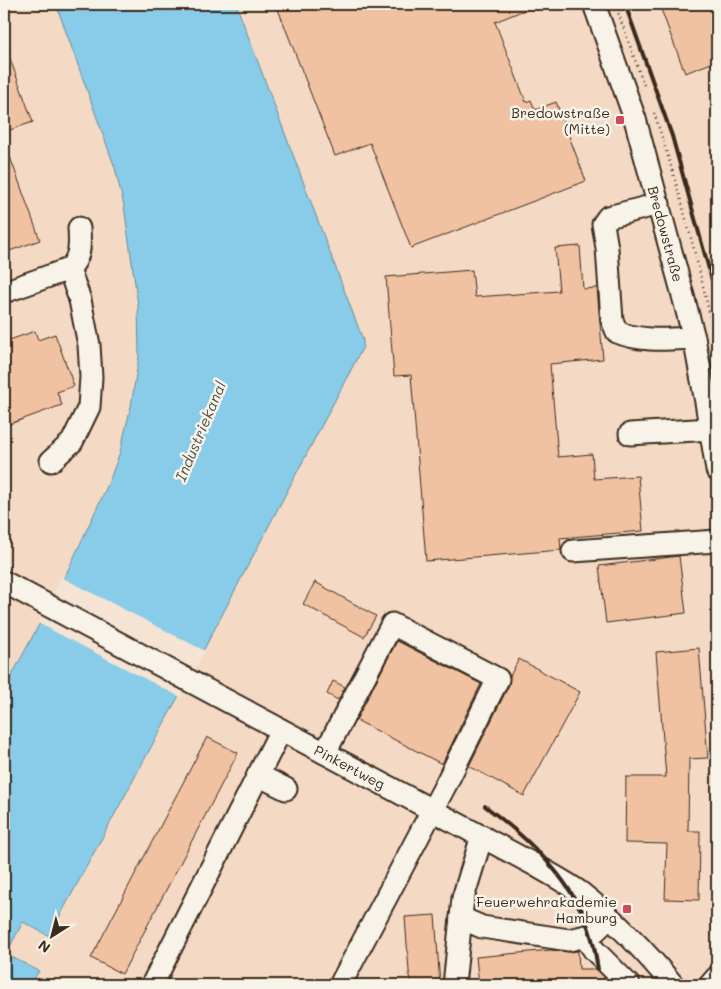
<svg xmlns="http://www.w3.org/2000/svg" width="721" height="989" viewBox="0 0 721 989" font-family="Mali,sans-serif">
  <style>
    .built { fill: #f4dac4 }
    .water { fill: #88cce9; stroke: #698b98 }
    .pier { fill: #f5e4d3 }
    .building { fill: #f1c2a1; stroke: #3b2a1e }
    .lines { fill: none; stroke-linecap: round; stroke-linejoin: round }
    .minor-casing { stroke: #3b2a1e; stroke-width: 25 }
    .path { stroke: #3b2a1e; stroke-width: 2.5; stroke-dasharray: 1 4; stroke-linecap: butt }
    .minor { stroke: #f7f3e8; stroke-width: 21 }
    .rail { stroke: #3b2a1e; stroke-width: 4 }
    .poi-dot { fill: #d1495b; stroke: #f7f3e8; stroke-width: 2 }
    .labels { text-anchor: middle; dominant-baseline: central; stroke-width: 5; stroke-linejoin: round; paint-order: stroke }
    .poi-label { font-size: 14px; fill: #3b2a1e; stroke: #f7f3e8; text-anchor: end }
    .street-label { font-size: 14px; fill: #3b2a1e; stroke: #f7f3e8 }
    .water-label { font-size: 15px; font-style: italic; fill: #4e5251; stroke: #f7f3e8 }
  </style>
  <rect width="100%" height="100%" fill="#f5e4d3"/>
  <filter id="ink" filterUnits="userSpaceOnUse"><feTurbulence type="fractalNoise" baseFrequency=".02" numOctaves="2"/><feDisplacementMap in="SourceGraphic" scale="10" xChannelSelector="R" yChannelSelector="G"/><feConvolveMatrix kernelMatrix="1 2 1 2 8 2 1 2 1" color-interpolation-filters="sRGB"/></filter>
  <g filter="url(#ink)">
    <g class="built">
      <polygon points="4,4 56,4 115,168 124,206 138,305 139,356 131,406 120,452 109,482 67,572 4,690"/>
      <polygon points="236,4 717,4 717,985 30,985 36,977 5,954 23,922 49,936 203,651 363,347 363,340"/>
    </g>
    <polygon class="water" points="56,4 236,4 363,340 363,347 203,651 49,936 23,922 6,954 39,971 30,985 4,985 4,690 67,572 109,482 120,452 131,406 139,356 138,305 124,206 115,168"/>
    <polygon class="pier" points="61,577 205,651 180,697 38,623"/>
    <g class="building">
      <polygon points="276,4 539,4 495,22 526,102 531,100 535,110 556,102 586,181 411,248 370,143 335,156"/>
      <polygon points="659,4 717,4 717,61 685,73"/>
      <polygon points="5,45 33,122 4,132 4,46"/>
      <polygon points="5,143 40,240 4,253 4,144"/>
      <polygon points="580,246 583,289 597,288 603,359 550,364 558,457 592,454 594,479 638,476 643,531 560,538 561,550 426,561 411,375 394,376 386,277 472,270 475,297 559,291 555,248"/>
      <polygon points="35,331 38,340 55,334 74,386 57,392 62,405 4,426 4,342"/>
      <polygon points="679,556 686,613 606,623 599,566"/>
      <polygon points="315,582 376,616 364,637 303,604"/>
      <polygon points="397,641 481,684 442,764 356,720"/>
      <polygon points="699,648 708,758 689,759 688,831 700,831 699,900 665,899 667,844 625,843 626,777 666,777 656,652"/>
      <polygon points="519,659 580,692 524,796 469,766 509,685 510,676"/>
      <polygon points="333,681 345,687 338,700 327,694"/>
      <polygon points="207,737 238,753 122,974 91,958"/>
      <polygon points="435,915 440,985 410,985 405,917"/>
      <polygon points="551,950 568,952 578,951 579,969 596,969 604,977 604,985 479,985 476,957"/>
    </g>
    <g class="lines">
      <defs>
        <g id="minor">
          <path id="s1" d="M594,4L635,119L681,288L694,338L706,402L717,470"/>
          <path d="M659,204L608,217L603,224L607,248L612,320L617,332C641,342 669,339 694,338"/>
          <path d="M4,292L69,269C81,257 80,244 79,228"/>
          <polyline points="630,434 711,429"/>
          <polyline points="51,461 72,442 89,407 91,377 89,345 80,300 69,269"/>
          <polyline points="573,551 717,541"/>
          <path id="s2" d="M4,582L535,865C550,874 566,882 581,893C615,920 646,952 673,985"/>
          <polyline points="325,753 392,624 498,679 445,786 340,985"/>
          <polyline points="258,775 286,789"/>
          <polyline points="461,918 482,927 569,940 591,935 609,918"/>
          <polyline points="585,937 594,950 629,985"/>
          <polyline points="152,985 281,730"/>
          <polyline points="454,985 463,898 482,836"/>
          <polyline points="710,985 717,977"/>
        </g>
      </defs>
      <use href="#minor" class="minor-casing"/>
      <g class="path">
        <polyline points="615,4 644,85"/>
        <path d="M654,113C680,190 700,269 717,348"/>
      </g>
      <use href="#minor" class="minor"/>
      <g class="rail">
        <polyline points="625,4 672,136 717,298"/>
        <path d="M485,806C530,840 576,882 592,939C595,949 596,959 598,969"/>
      </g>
    </g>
  </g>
  <g class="poi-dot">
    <rect x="615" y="115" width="10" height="10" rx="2.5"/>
    <rect x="622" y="904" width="10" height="10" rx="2.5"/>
  </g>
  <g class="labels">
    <g class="poi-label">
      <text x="610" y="112">Bredowstraße<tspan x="610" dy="16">(Mitte)</tspan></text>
      <text x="617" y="901">Feuerwehrakademie<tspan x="617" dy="16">Hamburg</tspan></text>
    </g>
    <g class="street-label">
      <text stroke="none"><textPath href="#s1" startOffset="241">Bredowstraße</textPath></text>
      <text stroke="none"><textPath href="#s2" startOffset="392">Pinkertweg</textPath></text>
    </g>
    <g class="water-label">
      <text transform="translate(200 431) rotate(-67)">Industriekanal</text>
    </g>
  </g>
  <rect width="721" height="989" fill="none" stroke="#f7f3e8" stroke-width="20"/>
  <rect x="10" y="10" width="701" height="969" fill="none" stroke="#3b2a1e" stroke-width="2" filter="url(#ink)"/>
  <g transform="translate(52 936) rotate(216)" stroke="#f7f3e8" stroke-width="4" paint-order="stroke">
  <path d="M0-4L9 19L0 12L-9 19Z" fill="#3b2a1e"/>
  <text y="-8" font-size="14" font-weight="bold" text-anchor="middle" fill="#3b2a1e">N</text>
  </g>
</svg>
